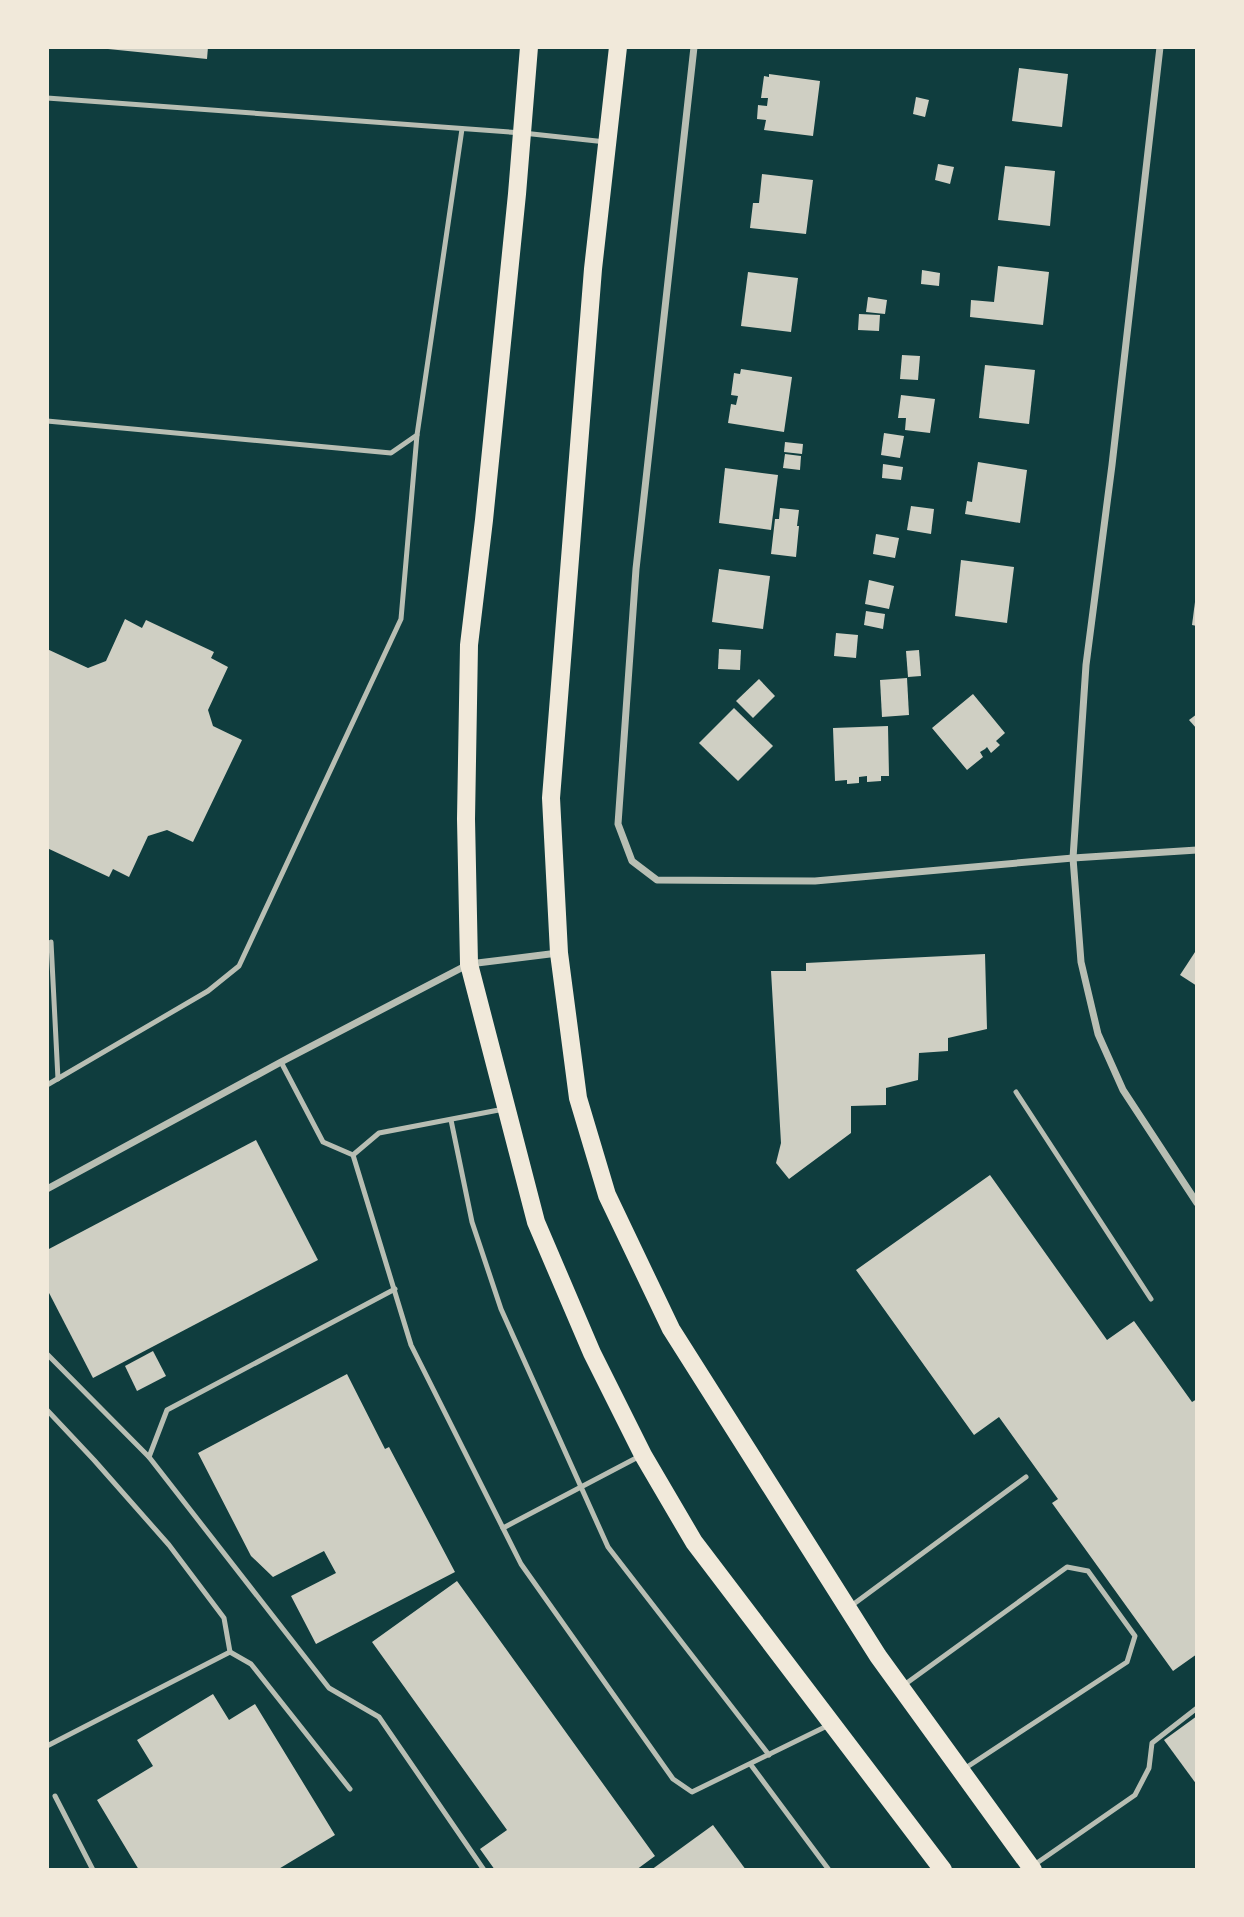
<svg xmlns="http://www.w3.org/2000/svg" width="1244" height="1917" viewBox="0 0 1244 1917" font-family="'Source Sans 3',sans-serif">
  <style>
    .building { fill: #cfcfc3 }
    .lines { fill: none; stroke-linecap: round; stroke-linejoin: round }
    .service { stroke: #b8beb3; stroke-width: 5 }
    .minor { stroke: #b8beb3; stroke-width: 7 }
    .primary { stroke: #f1e9da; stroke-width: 18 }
  </style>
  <rect width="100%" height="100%" fill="#0f3d3e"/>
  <g class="building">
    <polygon points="108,47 208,47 207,59 108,49"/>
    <polygon points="1019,68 1068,74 1062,127 1012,121"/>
    <polygon points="769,74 820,81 813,136 764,130 766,120 757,119 758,105 767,106 768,98 761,98 764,76 769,77"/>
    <polygon points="916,97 929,100 925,117 913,114"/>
    <polygon points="938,164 954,167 950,184 935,180"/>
    <polygon points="1005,166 1055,171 1050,226 998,220"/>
    <polygon points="762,174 813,180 806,234 750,228 753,203 759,203"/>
    <polygon points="998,266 1049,272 1043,325 970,317 971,300 994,302"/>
    <polygon points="922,270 940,273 939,286 921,284"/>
    <polygon points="748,272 798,278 791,332 741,326"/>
    <polygon points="868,297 887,300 885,314 866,312"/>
    <polygon points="859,314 880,315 879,331 858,330"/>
    <polygon points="902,355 920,356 918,380 900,379"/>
    <polygon points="985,365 1035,370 1029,424 979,418"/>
    <polygon points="741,369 792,377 784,432 728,423 731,404 736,405 738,396 731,395 734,373 740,374"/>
    <polygon points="901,395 935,399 930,433 905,430 906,418 898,418"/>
    <polygon points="884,433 904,436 900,458 881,455"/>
    <polygon points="785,442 803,444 802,454 784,452"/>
    <polygon points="785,454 801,456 800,470 783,468"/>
    <polygon points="978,462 1027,470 1020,523 965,514 967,501 972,502"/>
    <polygon points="883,464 903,467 901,480 882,478"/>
    <polygon points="725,468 778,475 771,530 719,523"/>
    <polygon points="911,506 934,509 931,534 907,530"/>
    <polygon points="780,508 799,510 797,526 799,526 796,557 771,554 775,519 779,519"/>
    <polygon points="876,534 899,538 895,558 873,554"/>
    <polygon points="961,560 1014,567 1007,623 955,616"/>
    <polygon points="719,569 770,576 763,629 712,622"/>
    <polygon points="869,580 894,586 889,609 865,604"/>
    <polygon points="1195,602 1197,602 1197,626 1192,625"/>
    <polygon points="866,611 885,614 883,629 864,625"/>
    <polygon points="125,619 142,628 146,620 214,652 211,658 228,667 208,710 213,726 242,740 193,842 167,830 148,836 129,877 113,869 109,877 47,848 47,649 88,668 106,661"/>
    <polygon points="836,633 858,635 856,658 834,656"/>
    <polygon points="719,649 741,650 740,670 718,669"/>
    <polygon points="919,650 921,676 908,677 906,651"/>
    <polygon points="907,678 909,715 882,717 880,680"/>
    <polygon points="759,679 775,696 753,718 736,701"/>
    <polygon points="973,694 1005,733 996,741 1000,745 991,753 987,747 985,749 980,752 983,757 967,770 932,728"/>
    <polygon points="734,708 773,746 738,781 699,743"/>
    <polygon points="1197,714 1197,729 1189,720"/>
    <polygon points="888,726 889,776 881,776 881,781 867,782 867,776 859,777 859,783 847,784 847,780 835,781 833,728"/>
    <polygon points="1197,949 1197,986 1180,975"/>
    <polygon points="985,954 987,1029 948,1038 948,1051 919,1053 918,1080 886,1088 886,1105 851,1106 851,1133 789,1179 776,1163 781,1143 771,971 806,971 806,963"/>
    <polygon points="256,1140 318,1260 93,1378 47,1289 47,1250"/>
    <polygon points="990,1175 1107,1340 1134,1321 1192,1402 1197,1399 1197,1654 1173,1671 1052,1503 1058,1499 999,1417 974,1435 856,1270"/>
    <polygon points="153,1351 166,1376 137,1391 125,1366"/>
    <polygon points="347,1374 385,1449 389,1447 455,1572 316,1644 291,1596 336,1573 324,1551 273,1577 251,1556 198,1453"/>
    <polygon points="457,1581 655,1856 636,1870 495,1870 480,1849 507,1830 372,1642"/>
    <polygon points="213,1694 229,1720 255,1704 335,1835 277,1870 139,1870 97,1800 153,1766 137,1740"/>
    <polygon points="1197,1716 1197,1785 1164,1740"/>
    <polygon points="713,1825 746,1870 651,1870"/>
  </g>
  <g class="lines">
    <g class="service">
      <polyline points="47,98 523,133 606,142"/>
      <polyline points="47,421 391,453 417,435 462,129"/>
      <polyline points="51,942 58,1079"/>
      <polyline points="281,1062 323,1142 353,1155 411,1345 521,1564 673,1779 692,1792 829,1725"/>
      <polyline points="47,1085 208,991 239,966 401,619 417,435"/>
      <polyline points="1016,1092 1151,1299"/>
      <polyline points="451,1120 472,1222 501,1309 608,1547 769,1755"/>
      <polyline points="353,1155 379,1133 504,1109"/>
      <polyline points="395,1289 167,1410 149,1457 329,1688 379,1717 484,1870"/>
      <polyline points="47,1354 149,1457"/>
      <polyline points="47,1410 94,1460 169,1545 224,1618 230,1652"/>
      <polyline points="503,1528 640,1456"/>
      <polyline points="851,1606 1026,1477"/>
      <polyline points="904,1685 1067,1567 1088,1571 1135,1636 1127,1662 964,1769"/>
      <polyline points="47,1746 230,1652 251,1664 350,1789"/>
      <polyline points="751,1765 829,1870"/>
      <polyline points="55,1796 93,1870"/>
      <polyline points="1034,1865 1135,1795 1149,1768 1152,1743 1197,1708"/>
    </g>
    <g class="minor">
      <polyline points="694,47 636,569 618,824 632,861 657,880 815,881 1073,858 1197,850"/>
      <polyline points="1160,47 1112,465 1086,665 1073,858 1081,962 1098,1034 1123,1090 1197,1203"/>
      <polyline points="47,1189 281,1062 469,964 558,953"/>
    </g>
    <g class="primary">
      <polyline points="529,47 517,194 484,520 469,645 466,819 469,964 536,1222 592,1353 643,1455 694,1542 943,1870"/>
      <polyline points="618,47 593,269 551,798 559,953 578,1098 607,1195 671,1329 878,1656 1033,1870"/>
    </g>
  </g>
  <rect width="1244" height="1917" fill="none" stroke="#f1e9da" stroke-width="98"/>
</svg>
